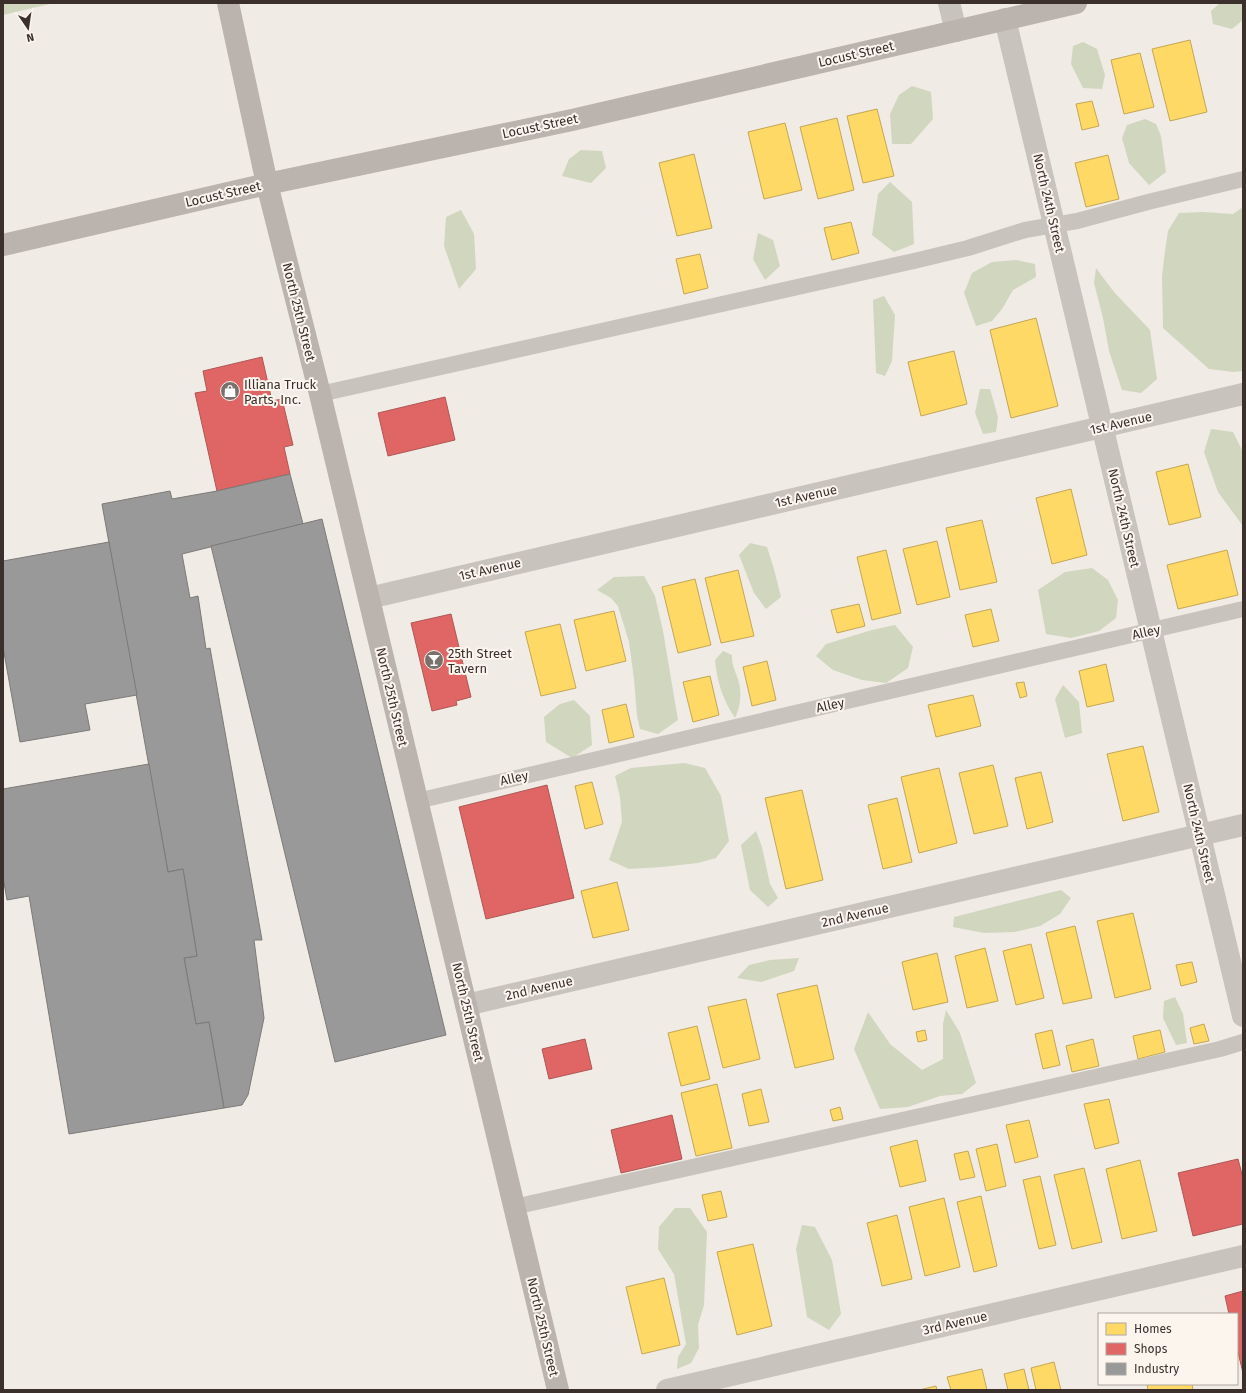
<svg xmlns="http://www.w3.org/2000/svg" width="1246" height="1393" viewBox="0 0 1246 1393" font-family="'Fira Sans',sans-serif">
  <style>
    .green { fill: #d1d6bf }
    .homes { fill: #ffd966; stroke: #c4a654 }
    .shops { fill: #e06666; stroke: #ae5654 }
    .industry { fill: #999; stroke: #7d7a78 }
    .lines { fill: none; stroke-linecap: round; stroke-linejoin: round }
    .lane { stroke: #c9c3be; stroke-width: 16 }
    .street { stroke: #c9c3be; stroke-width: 22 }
    .secondary { stroke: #bab3ae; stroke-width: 22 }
    .labels { text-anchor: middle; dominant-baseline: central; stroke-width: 4; stroke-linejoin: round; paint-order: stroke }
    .street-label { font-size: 13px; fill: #3b302b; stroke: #fbf5ee }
    .poi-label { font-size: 13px; fill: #3b302b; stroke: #fbf5ee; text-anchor: start }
  </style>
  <rect width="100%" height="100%" fill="#f0ebe5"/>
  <g class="green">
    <polygon points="3,3 54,3 3,15"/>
    <polygon points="1220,3 1243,4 1243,20 1232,29 1213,24 1211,11"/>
    <polygon points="1083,42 1097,49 1105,75 1102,89 1083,88 1071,64 1073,46"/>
    <polygon points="912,86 931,92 933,119 911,144 892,144 890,114 899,95"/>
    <polygon points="1145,119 1156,124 1161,136 1166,172 1149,185 1129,163 1122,138 1127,125"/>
    <polygon points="581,150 602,151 606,168 591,183 562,176 569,159"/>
    <polygon points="890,182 912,202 914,244 894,252 872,235 878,194"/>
    <polygon points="1243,207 1243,371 1233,372 1209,369 1163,328 1162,276 1165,251 1168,231 1179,213 1203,212 1233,214"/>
    <polygon points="461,210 474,234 476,269 459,289 444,246 446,217"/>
    <polygon points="758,233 773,240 780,266 765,280 753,259"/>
    <polygon points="1016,260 1035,264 1036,277 1013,290 1002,309 992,321 976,326 964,293 972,273 992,262"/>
    <polygon points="1096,268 1114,292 1150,330 1157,379 1141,393 1122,390 1109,351 1103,318 1094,283"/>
    <polygon points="884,296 895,315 892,361 885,376 876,373 873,300"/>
    <polygon points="980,389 990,389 998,417 996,432 983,434 975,413"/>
    <polygon points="1211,429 1233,432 1243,452 1243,526 1218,492 1204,452"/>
    <polygon points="750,543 767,547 774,569 781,597 766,609 754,593 739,555"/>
    <polygon points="1092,568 1108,580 1118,600 1116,618 1099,631 1071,638 1046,634 1038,590 1065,572"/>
    <polygon points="644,576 655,596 663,631 678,720 658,734 640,729 637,716 634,679 629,642 618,606 611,598 597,590 614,577"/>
    <polygon points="895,625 913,647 908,668 886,683 862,680 833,670 816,656 826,644 872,630"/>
    <path d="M723,651L732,655C731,665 737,674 739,683C742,694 740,708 735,718C723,700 717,682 715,660Z"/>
    <polygon points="1063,685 1079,702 1082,733 1065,738 1055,699"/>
    <polygon points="574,700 590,716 592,745 572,758 546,742 544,717 560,704"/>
    <polygon points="684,763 705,768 721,796 729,841 716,858 698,863 662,867 629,869 609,860 622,822 620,797 615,776 631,768"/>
    <polygon points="756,831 762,847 770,884 778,898 768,907 750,890 741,845"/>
    <polygon points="1061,890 1071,898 1060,914 1040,926 1015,932 984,933 953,927 954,917"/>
    <polygon points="799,958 794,971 761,982 737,978 749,965 770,960"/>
    <polygon points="1175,997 1183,1014 1187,1043 1176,1045 1163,1018 1164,1001"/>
    <polygon points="946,1010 960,1033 976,1083 962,1094 940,1096 908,1107 880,1109 854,1049 868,1012 890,1044 922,1070 943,1059 943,1024"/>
    <polygon points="675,1208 690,1208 707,1232 704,1305 698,1325 699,1348 691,1363 677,1369 678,1357 686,1344 674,1274 658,1249 659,1227"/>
    <polygon points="802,1225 815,1227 832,1260 841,1314 829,1330 807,1317 796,1249"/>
  </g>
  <g class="homes">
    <polygon points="1190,40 1207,112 1170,121 1152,49"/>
    <polygon points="1140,53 1154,107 1124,114 1111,60"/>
    <polygon points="1092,101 1099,126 1082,130 1076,104"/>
    <polygon points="877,109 894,176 863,183 847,116"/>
    <polygon points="837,118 854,190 818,199 800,127"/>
    <polygon points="785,123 802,190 764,199 748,132"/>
    <polygon points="694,154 712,228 677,236 659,163"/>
    <polygon points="1108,155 1119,199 1086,207 1075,163"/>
    <polygon points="851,222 859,253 832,260 824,228"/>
    <polygon points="700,254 708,288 684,294 676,259"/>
    <polygon points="1036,318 1058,406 1011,418 990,330"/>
    <polygon points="954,351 967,404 921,416 908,362"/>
    <polygon points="1188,464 1201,517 1169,525 1156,472"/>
    <polygon points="1071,489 1087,555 1052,564 1036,498"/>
    <polygon points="982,520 997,582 960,590 946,528"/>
    <polygon points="937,541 950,597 917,605 903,549"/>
    <polygon points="886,550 901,613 872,620 857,557"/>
    <polygon points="1227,550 1238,595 1178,609 1167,565"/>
    <polygon points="738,570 754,636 721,643 705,578"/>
    <polygon points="695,579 711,645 678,653 662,587"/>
    <polygon points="859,604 865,626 837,633 831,610"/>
    <polygon points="991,609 999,641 973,647 965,615"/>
    <polygon points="614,611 626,661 586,671 574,620"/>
    <polygon points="560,624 576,688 541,696 525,632"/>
    <polygon points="767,661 776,700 752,706 743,667"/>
    <polygon points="1106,664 1114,701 1087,707 1079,671"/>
    <polygon points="710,676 719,715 693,722 683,682"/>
    <polygon points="1024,682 1027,696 1020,698 1016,683"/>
    <polygon points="973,695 981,726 936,737 928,705"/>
    <polygon points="626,704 634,737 609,743 602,710"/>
    <polygon points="1143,746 1159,812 1123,821 1107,754"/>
    <polygon points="993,765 1008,826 974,834 959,773"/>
    <polygon points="939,768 957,843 919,853 901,777"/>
    <polygon points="1041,772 1053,822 1027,829 1015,778"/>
    <polygon points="592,782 603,824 585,829 575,786"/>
    <polygon points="802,790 823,880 786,889 765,798"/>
    <polygon points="897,798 912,862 883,869 868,805"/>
    <polygon points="617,882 629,930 593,938 581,891"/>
    <polygon points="1133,913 1151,989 1115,998 1097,921"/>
    <polygon points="1075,926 1092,998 1063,1004 1046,933"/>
    <polygon points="1031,944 1044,998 1016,1005 1003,951"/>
    <polygon points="985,948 998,1001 967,1008 955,956"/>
    <polygon points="937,953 948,1002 913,1010 902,962"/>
    <polygon points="1192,962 1197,982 1181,986 1176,965"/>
    <polygon points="817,985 834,1059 795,1068 777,994"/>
    <polygon points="746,999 760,1059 723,1068 708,1007"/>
    <polygon points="1204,1024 1209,1041 1194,1044 1190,1028"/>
    <polygon points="697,1026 710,1079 681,1086 668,1033"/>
    <polygon points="925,1030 927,1040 918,1042 916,1032"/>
    <polygon points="1052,1030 1060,1065 1043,1069 1035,1034"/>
    <polygon points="1160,1030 1165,1052 1138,1059 1133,1036"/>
    <polygon points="1093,1039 1099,1066 1072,1072 1066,1046"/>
    <polygon points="717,1084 732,1148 696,1156 681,1093"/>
    <polygon points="761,1089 769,1122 749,1126 742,1094"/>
    <polygon points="1109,1099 1119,1143 1095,1149 1084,1104"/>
    <polygon points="840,1107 843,1119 833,1121 830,1110"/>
    <polygon points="1029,1120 1038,1157 1015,1163 1006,1125"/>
    <polygon points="917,1140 926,1181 900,1187 890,1147"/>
    <polygon points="997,1144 1006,1186 986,1191 976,1149"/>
    <polygon points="968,1151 975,1177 960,1180 954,1154"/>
    <polygon points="1140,1160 1157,1231 1122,1239 1106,1169"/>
    <polygon points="1084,1168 1102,1242 1072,1249 1054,1175"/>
    <polygon points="1040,1176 1056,1245 1039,1249 1023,1180"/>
    <polygon points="721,1191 727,1217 708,1221 702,1195"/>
    <polygon points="981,1196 997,1266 974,1272 957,1202"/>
    <polygon points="944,1198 960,1267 925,1276 909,1207"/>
    <polygon points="897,1215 912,1279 882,1286 867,1223"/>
    <polygon points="753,1244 772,1326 737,1335 717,1252"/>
    <polygon points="664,1278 680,1345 642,1354 626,1287"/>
    <polygon points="1054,1362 1061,1390 1036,1390 1031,1368"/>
    <polygon points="982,1369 987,1390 951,1390 947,1377"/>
    <polygon points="1024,1369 1029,1390 1008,1390 1004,1374"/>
    <polygon points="1147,1384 1192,1384 1193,1390 1148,1390"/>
    <polygon points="936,1386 937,1390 919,1390"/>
  </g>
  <g class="shops">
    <polygon points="262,357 272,401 282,399 293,445 284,447 290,474 217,491 195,393 207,391 203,371"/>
    <polygon points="445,397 455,440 388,456 378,413"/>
    <polygon points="451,614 471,697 456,701 457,705 432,711 411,623"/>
    <polygon points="547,785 574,898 486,919 459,807"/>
    <polygon points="585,1039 592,1069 549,1079 542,1049"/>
    <polygon points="672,1115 682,1159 621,1173 611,1130"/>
    <polygon points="1238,1159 1243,1178 1243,1224 1193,1236 1178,1173"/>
    <polygon points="1243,1291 1243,1373 1237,1348 1237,1314 1229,1314 1225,1296"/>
  </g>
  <g class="industry">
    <polygon points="290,474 303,524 182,554 190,598 198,596 206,649 210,648 262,940 254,940 264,1018 248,1095 242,1105 224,1108 209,1022 196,1024 184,958 197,956 183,869 168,872 102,504 170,491 172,499 217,491"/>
    <polygon points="322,519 446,1035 335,1062 211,546"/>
    <polygon points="109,542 137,695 85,704 90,730 20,742 3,647 3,561"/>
    <polygon points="149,764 168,872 183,869 197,956 184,958 196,1024 209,1022 224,1108 69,1134 29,896 7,900 3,877 3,789"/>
  </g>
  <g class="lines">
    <g class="lane">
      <polyline points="320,394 914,261 968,248 1025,230 1077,221 1148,202 1243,179"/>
      <polyline points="417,801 1243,609"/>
      <polyline points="514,1207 1220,1049 1243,1042"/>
    </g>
    <g class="street">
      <polyline points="949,3 956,31"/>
      <polyline points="1005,19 1243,1016"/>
      <polyline points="369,598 1243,394"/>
      <polyline points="466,1005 1243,825"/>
      <polyline points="667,1390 1243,1256"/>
    </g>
    <g class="secondary">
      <polyline points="228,3 267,184 320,394 558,1390"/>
      <polyline points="3,245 267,184 572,120 1076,3"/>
    </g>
  </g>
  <defs>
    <symbol id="shop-disc" viewBox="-11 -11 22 22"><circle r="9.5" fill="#7a716c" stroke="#fbf5ee"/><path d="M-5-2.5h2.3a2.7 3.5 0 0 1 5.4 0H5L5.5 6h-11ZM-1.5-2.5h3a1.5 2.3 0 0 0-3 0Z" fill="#fff"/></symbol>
    <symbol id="bar-disc" viewBox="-11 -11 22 22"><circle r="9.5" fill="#7a716c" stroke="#fbf5ee"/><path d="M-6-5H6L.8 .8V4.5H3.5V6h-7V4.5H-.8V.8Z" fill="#fff"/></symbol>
  </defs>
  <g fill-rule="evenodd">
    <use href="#shop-disc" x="219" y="380" width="22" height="22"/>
    <use href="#bar-disc" x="423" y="649" width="22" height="22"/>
  </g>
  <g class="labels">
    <g class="street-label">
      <text transform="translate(856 54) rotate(-13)">Locust Street</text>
      <text transform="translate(540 126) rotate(-12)">Locust Street</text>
      <text transform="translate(223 194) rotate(-13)">Locust Street</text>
      <text transform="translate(1049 203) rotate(77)">North 24th Street</text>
      <text transform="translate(299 312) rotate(76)">North 25th Street</text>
      <text transform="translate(1121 423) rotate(-13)">1st Avenue</text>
      <text transform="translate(806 496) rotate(-13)">1st Avenue</text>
      <text transform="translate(1124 518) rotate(77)">North 24th Street</text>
      <text transform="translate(490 569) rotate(-13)">1st Avenue</text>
      <text transform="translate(1146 632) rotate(-13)">Alley</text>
      <text transform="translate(392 697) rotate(77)">North 25th Street</text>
      <text transform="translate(830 705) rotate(-13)">Alley</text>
      <text transform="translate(514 778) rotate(-13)">Alley</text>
      <text transform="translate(1199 833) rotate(77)">North 24th Street</text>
      <text transform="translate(855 915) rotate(-13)">2nd Avenue</text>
      <text transform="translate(539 988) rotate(-13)">2nd Avenue</text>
      <text transform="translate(468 1012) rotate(77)">North 25th Street</text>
      <text transform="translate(955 1323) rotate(-13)">3rd Avenue</text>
      <text transform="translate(543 1327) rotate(77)">North 25th Street</text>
    </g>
    <g class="poi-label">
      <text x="244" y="384">Illiana Truck<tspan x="244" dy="15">Parts, Inc.</tspan></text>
      <text x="448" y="653">25th Street<tspan x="448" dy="15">Tavern</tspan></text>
    </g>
  </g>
  <rect width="1246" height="1393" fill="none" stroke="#3b302b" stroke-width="8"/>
  <rect x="1098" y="1313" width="140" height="72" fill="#fbf5ee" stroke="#aea6a0"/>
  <rect x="1106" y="1323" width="20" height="12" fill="#ffd966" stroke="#aea6a0"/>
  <text x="1134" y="1333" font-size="12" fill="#3b302b">Homes</text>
  <rect x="1106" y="1343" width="20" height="12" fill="#e06666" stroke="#aea6a0"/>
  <text x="1134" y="1353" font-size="12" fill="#3b302b">Shops</text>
  <rect x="1106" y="1363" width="20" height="12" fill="#999999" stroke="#aea6a0"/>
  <text x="1134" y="1373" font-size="12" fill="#3b302b">Industry</text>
  <g transform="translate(28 28) rotate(167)" stroke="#fbf5ee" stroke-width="3" paint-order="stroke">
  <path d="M0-3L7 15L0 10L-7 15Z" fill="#3b302b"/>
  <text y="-6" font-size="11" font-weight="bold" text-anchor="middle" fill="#3b302b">N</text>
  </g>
</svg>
